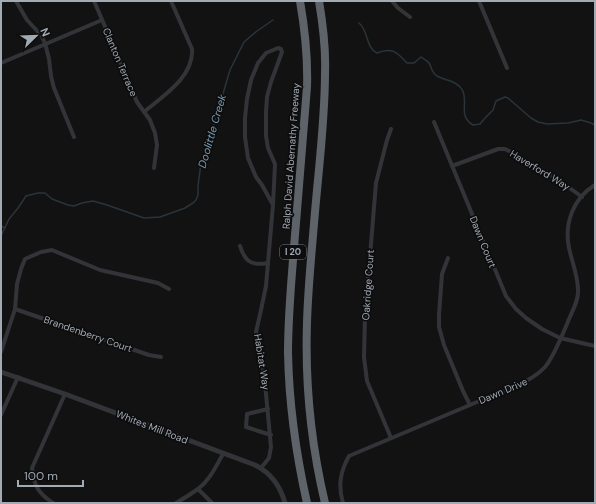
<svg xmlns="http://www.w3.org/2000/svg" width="596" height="504" viewBox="0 0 596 504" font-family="'DM Sans',sans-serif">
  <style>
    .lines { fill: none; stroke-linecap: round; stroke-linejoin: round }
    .stream { stroke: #2a3439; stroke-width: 1.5 }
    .minor { stroke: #323438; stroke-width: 4 }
    .tertiary { stroke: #323438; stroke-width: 5 }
    .motorway { stroke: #5e636a; stroke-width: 8 }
    .labels { text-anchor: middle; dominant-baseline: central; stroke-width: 3.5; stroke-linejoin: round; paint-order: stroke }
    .shield { fill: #0d0d0e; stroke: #757b82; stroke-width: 1 }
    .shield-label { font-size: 9px; font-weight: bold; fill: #a2aab4 }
    .street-label { font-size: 10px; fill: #a2aab4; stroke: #0d0d0e }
    .water-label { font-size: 11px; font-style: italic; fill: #779cb1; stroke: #0d0d0e }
  </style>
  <rect width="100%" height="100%" fill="#121213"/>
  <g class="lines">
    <g class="stream">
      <path d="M359,23C369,31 365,47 377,53C392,47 397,52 407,63H414L421,57C423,59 427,60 429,63C432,68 431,72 437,76C446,81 458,81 463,91C468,104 458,116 473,125L480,124L486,117L493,110L496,101L505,97L508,98L531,118L538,122L547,124L568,123L581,120L591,123L595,125"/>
      <polyline points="1,226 5,228"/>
      <polyline points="1,236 9,219 18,208 26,196 38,193 45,193 52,199 68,205 74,206 82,203 93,201 107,205 144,218 160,217 185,208 193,203 196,200 198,195 198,186 201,163 207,148 230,70 244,42 257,31 273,20"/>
    </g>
    <g class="minor">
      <polyline points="16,1 27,20 41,35 45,43 49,59 51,76 54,88 74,137"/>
      <polyline points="94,1 110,38 137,102 150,120 155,133 157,145 154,168"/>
      <polyline points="392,1 398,8 410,17"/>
      <polyline points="479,1 507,68"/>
      <polyline points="1,63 102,20"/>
      <path d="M144,112C163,96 194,77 192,49L171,1"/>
      <polyline points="434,122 506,296 516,309 526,318 542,329 560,338 595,346"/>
      <polyline points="452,166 498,149 505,149 511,152 556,178 582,197"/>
      <path d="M240,246C245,262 252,266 268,263"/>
      <polyline points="448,258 442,274 439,315 439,327 444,345 463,391 470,405"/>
      <polyline points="15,309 149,355 161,357"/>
      <polyline points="1,352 15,309 17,284 21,269 25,259 41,252 52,250 100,270 158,283 169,289"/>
      <polyline points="268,409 247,414 246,427 271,435"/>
      <polyline points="1,415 18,377"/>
      <polyline points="391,438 367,381 364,357 365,317 376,183 387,140 391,129"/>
      <polyline points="261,468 269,458 271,447 264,373 258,353 256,332 261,310 266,286 273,205 275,164 268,148 266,136 266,112 267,97 271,82 282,52 281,49 278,48 266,53 258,63 251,80 247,99 245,118 245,137 248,158 256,177 262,185 273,205"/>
      <polyline points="198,489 212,503"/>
      <path d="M53,503C38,493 34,486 32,468L65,394"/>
      <path d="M176,503C183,499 191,494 198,489C210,480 216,466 223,454"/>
      <path d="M343,503C338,486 340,472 349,456L470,405C484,399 498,394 512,388C524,382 536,377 545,367C553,358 562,336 567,324C571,313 579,301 578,290C578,276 572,262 569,248C564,224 573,198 595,185"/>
    </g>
    <path class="tertiary" d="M1,372L65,394L255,465C271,473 280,485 285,503"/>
    <g class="motorway">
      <path d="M300,1C305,30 308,58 307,87C303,136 299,186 295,235C292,274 288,313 288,353C289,403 296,454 307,503"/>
      <path d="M319,1C323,25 326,49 325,73C325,119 319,166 315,212C312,249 308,286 307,323C305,383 311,444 325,503"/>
    </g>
  </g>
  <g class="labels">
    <rect class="shield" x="280" y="245" width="26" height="14" rx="3"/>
    <g class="shield-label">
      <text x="293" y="252">I 20</text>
    </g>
    <g class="street-label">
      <text transform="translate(120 62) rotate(67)">Clanton Terrace</text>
      <text transform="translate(291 156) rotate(-86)">Ralph David Abernathy Freeway</text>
      <text transform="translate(540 170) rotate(31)">Haverford Way</text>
      <text transform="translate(483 242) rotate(68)">Dawn Court</text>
      <text transform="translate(368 285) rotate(-86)">Oakridge Court</text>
      <text transform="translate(88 334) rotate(19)">Brandenberry Court</text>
      <text transform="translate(262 362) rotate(81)">Habitat Way</text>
      <text transform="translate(503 391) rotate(-23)">Dawn Drive</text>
      <text transform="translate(152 427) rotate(21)">Whites Mill Road</text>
    </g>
    <g class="water-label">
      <text transform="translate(212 131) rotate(-74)">Doolittle Creek</text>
    </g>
  </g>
  <rect width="596" height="504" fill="none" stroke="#a2aab4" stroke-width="4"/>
  <g transform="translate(36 36) rotate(67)" stroke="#0d0d0e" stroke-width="3" paint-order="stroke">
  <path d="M0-3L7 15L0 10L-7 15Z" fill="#a2aab4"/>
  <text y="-6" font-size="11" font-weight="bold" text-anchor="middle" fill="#a2aab4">N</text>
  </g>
  <path d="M18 480v6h65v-6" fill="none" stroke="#a2aab4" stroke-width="2"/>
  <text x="24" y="480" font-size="12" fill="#a2aab4" stroke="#0d0d0e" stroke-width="3" paint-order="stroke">100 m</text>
</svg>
